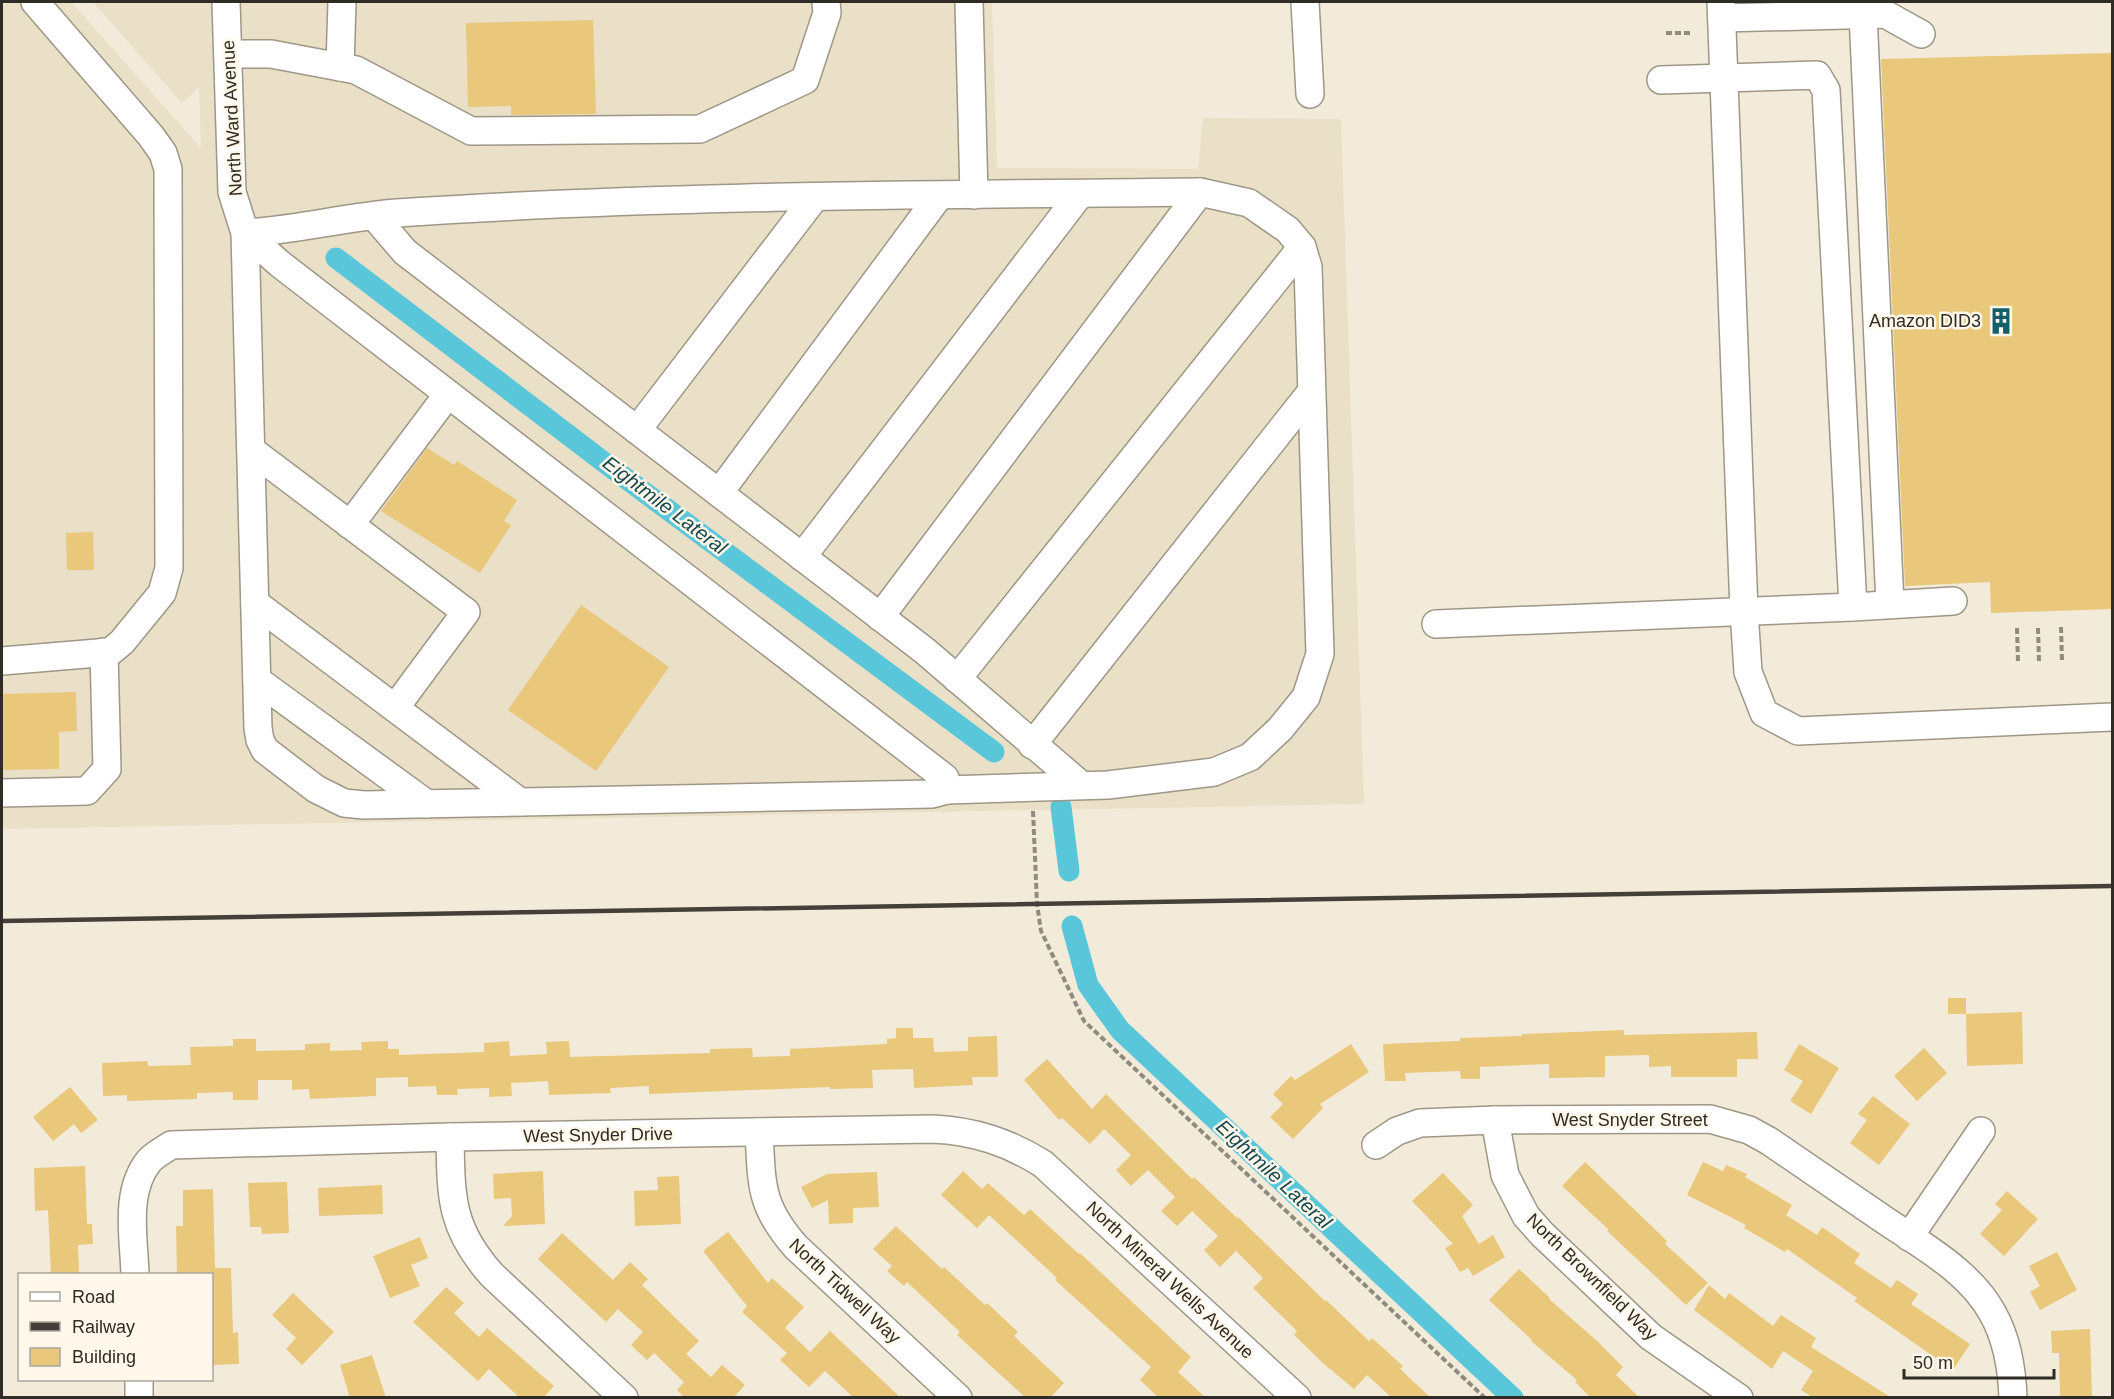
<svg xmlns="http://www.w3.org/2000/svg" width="2114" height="1399" viewBox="0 0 2114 1399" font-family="Arial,sans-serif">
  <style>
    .built { fill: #eadfc7 }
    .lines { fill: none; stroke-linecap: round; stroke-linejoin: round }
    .canal { stroke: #59c7d9; stroke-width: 21 }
    .building { fill: #e9c77b }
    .minor-casing { stroke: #9e9787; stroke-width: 30 }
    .path { stroke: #908a7f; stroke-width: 4; stroke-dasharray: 6 3; stroke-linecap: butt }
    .minor { stroke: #fff; stroke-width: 27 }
    .rail { stroke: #444039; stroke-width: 4.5 }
    .labels { text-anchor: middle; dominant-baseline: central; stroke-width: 5; stroke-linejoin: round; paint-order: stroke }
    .street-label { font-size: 18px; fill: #2f2c26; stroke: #fff8ea }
    .poi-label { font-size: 18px; fill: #2f2c26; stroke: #fff8ea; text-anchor: end }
    .water-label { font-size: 20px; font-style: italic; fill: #174850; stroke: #fff8ea }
  </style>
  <rect width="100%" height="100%" fill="#f3ebda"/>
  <polygon class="built" points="2,2 71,2 201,148 199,87 182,103 93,2 992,2 997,168 1198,169 1203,118 1341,119 1364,804 2,829"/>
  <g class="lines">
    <g class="canal">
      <polyline points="336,258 609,466 994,752"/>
      <polyline points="1061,807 1069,871"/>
      <polyline points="1072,926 1088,985 1120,1030 1513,1398"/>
    </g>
  </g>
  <g class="building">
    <polygon points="593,20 596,114 511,115 511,106 468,107 466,23"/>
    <polygon points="2112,53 2112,609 1991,613 1990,582 1905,586 1881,59"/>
    <polygon points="427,448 454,465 457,461 517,500 504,521 511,525 480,573 381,511"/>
    <polygon points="93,532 94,570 67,570 66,533"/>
    <polygon points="581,605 669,667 596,771 508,710"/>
    <polygon points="76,692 77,731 59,732 59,769 2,770 2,694"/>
    <rect x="1948" y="998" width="18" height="16"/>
    <polygon points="2022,1012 2023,1064 1967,1066 1966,1014"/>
    <polygon points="896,1028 913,1028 913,1038 933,1038 934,1052 968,1051 968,1037 997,1036 998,1077 972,1077 973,1085 914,1088 913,1069 872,1070 873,1088 830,1089 830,1087 649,1094 649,1086 610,1088 611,1093 549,1095 548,1081 511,1083 512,1096 489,1097 489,1088 457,1089 458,1095 437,1095 436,1086 408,1087 408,1077 376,1078 376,1096 310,1099 309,1089 292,1090 292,1080 258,1080 258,1100 233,1100 233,1092 197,1093 197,1099 127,1101 127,1095 103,1096 102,1063 147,1061 148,1066 191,1065 190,1047 233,1046 233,1039 256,1039 256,1051 305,1050 305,1044 330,1043 330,1051 362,1050 361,1042 388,1041 388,1049 399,1049 399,1055 484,1052 484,1043 509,1041 510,1056 547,1054 546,1042 569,1041 570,1057 710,1053 710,1049 752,1048 753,1057 790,1056 790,1049 887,1044 887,1039 896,1038"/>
    <polygon points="1624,1030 1624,1035 1757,1032 1758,1059 1737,1059 1737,1077 1671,1077 1671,1066 1649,1067 1649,1055 1605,1056 1605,1077 1549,1078 1549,1064 1480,1067 1480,1079 1461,1079 1460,1071 1405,1073 1406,1081 1385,1081 1383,1044 1460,1041 1460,1038 1522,1036 1522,1034"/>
    <polygon points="1351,1044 1369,1072 1320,1104 1323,1108 1293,1139 1270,1117 1283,1104 1273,1094 1291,1076 1295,1080"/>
    <polygon points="1799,1044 1839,1068 1811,1114 1790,1101 1803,1081 1784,1070"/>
    <polygon points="1924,1048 1947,1073 1917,1101 1894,1076"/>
    <polygon points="1047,1059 1092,1109 1106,1094 1192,1179 1194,1177 1237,1218 1238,1217 1325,1301 1326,1300 1369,1341 1372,1338 1403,1366 1400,1369 1431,1398 1392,1398 1367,1375 1354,1389 1324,1364 1294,1335 1297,1331 1253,1288 1263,1278 1236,1251 1220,1267 1204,1250 1218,1236 1192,1211 1177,1226 1161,1211 1175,1197 1148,1170 1131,1186 1116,1170 1131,1155 1104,1129 1090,1144 1062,1118 1059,1120 1024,1080"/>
    <polygon points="70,1087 98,1120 81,1133 74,1124 53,1141 33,1117"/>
    <polygon points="1873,1096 1910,1124 1879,1165 1850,1143 1867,1120 1858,1114"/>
    <polygon points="1585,1162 1667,1241 1665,1244 1708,1283 1686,1305 1607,1231 1609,1230 1562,1186"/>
    <polygon points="1703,1162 1723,1171 1726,1165 1747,1174 1745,1177 1792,1205 1786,1215 1817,1235 1822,1227 1860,1254 1854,1263 1891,1288 1897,1280 1918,1294 1911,1304 1970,1344 1953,1370 1854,1301 1857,1298 1787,1249 1785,1252 1744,1228 1746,1225 1687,1195"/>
    <polygon points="85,1166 87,1224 92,1224 93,1244 78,1245 79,1273 51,1274 48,1210 35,1211 34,1168"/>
    <polygon points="543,1171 545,1224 503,1226 512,1216 511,1198 494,1199 493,1174"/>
    <polygon points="963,1171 982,1189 988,1183 1024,1215 1030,1209 1079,1254 1080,1253 1191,1357 1178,1372 1206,1398 1159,1398 1140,1380 1151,1367 1055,1280 1057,1278 989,1215 977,1228 941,1195"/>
    <polygon points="877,1172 879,1207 853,1208 853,1223 829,1224 828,1200 812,1208 801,1187 827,1174"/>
    <polygon points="1443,1173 1473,1205 1462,1216 1479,1244 1493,1235 1505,1257 1473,1276 1468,1268 1460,1272 1445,1248 1453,1244 1412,1201"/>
    <polygon points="679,1176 681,1224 635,1226 634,1191 658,1190 657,1177"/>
    <polygon points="287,1182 289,1233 262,1234 261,1227 250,1227 248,1183"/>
    <polygon points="382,1185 383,1214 319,1216 318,1188"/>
    <polygon points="213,1189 215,1268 231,1268 233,1333 238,1332 239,1364 212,1365 212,1275 177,1275 176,1226 183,1226 183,1190"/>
    <polygon points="2007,1191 2038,1219 2004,1256 1980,1234 2002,1210 1995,1204"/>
    <polygon points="896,1226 942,1269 944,1267 985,1305 987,1303 1018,1332 1014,1336 1064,1383 1050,1398 1026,1398 957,1335 960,1332 907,1282 904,1286 887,1271 892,1266 873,1249"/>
    <polygon points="728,1232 768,1283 772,1278 804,1307 785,1328 810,1352 830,1331 901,1398 854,1398 825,1371 809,1387 780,1360 787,1353 742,1312 747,1306 703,1251"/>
    <polygon points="562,1233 613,1280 630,1262 648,1279 642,1285 699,1341 686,1354 711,1377 722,1365 745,1385 733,1398 685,1398 677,1390 684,1382 654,1353 647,1360 631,1345 643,1332 618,1309 606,1322 538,1259"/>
    <polygon points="420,1237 428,1258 411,1265 420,1286 390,1298 373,1256"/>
    <polygon points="2057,1252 2077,1290 2040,1310 2030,1292 2040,1286 2029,1266"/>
    <polygon points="1519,1269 1550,1298 1549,1299 1596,1340 1623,1367 1616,1375 1640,1398 1591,1398 1575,1382 1577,1380 1531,1341 1532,1340 1489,1300"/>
    <polygon points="1709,1285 1725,1299 1729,1293 1773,1326 1781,1315 1816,1338 1811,1347 1892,1398 1814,1398 1801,1390 1813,1371 1783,1351 1772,1369 1694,1310"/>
    <polygon points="446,1287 464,1303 454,1313 479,1337 487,1328 554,1386 543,1398 520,1398 489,1369 478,1381 413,1322"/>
    <polygon points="293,1293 334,1332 302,1365 286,1349 296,1338 272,1315"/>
    <polygon points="2090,1329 2092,1398 2060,1398 2059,1353 2052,1353 2051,1331"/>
    <polygon points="372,1355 386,1398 350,1398 340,1365"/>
  </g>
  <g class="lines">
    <defs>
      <g id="minor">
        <polyline points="226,2 232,192 245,233 258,728 260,740 265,750 316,789 344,803 364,805 932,794 947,790 945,778 280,264 245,233"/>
        <polyline points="969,2 974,195"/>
        <polyline points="1305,2 1310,94"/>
        <polyline points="1721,2 1744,611 1748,672 1764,713 1798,731 2112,717"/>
        <polyline points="1863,14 1890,604"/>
        <polyline points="1722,18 1885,14 1921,34"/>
        <polyline points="228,54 271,54 356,70 471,131 700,129 805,80 827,13 826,2"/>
        <polyline points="340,67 342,2"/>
        <polyline points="1661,80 1817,75 1826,90 1853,607"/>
        <polyline points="375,217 405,252 925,651 1081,785"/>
        <path d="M245,233C296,230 346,217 397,213C664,195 932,195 1200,192L1249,203L1288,230L1302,247L1308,267L1320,654L1306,697L1280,729L1250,757L1214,772L1108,785L947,790"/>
        <polyline points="637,430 815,197"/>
        <polyline points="251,450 466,612 395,708"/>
        <polyline points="719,493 939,196"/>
        <polyline points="350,525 448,394"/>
        <polyline points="802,557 1080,194"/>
        <polyline points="255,603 520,802"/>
        <polyline points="880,617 1200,192"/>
        <polyline points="1436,624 1853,607 1953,601"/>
        <polyline points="2,661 110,652 122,642 162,593 169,568 168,169 163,153 151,136 35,2"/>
        <polyline points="957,679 1302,247"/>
        <polyline points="257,680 427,804"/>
        <polyline points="1032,745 1311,392"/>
        <polyline points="2,793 87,791 107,769 104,652"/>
        <polyline points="1495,1120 1505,1175 1526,1216 1542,1234 1651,1337 1739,1398"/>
        <path d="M759,1132C762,1184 759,1205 796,1247L958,1398"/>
        <path d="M450,1137C451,1197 450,1228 492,1275L624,1398"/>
        <path d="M1376,1145L1397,1131L1420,1123L1495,1120L1710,1119L1749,1130L1769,1141C1807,1167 1845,1193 1883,1219C1921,1245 1970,1271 1993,1314C2007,1339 2012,1368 2013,1398"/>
        <polyline points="1909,1237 1981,1131"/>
        <path d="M135,1274C134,1238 124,1192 149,1161C154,1155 164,1150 171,1145L450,1137L933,1129C974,1131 1008,1142 1043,1164L1297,1398"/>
        <polyline points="139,1380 139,1398"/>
      </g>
    </defs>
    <use href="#minor" class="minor-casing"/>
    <g class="path">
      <polyline points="1666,33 1691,33"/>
      <polyline points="2061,627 2062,661"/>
      <polyline points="2017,628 2018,663"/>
      <polyline points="2038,628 2039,662"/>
      <polyline points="1033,811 1037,904 1041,931 1084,1021 1485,1398"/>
    </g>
    <use href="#minor" class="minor"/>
    <polyline class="rail" points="2,921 2112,886"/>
  </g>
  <defs>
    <symbol id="building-bare" viewBox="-9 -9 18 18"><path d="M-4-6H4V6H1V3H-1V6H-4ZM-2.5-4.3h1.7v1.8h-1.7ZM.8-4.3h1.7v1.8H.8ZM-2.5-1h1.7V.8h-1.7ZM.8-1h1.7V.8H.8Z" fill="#13606b" stroke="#fff8ea" stroke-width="2.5" paint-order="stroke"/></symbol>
  </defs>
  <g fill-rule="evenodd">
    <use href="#building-bare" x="1982" y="302" width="38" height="38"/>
  </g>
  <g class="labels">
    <g class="street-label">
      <text transform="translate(232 118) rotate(-93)">North Ward Avenue</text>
      <text x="1630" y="1120">West Snyder Street</text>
      <text transform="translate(598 1135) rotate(-1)">West Snyder Drive</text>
      <text transform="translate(1592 1277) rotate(44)">North Brownfield Way</text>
      <text transform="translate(1170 1280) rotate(43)">North Mineral Wells Avenue</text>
      <text transform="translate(845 1291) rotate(43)">North Tidwell Way</text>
    </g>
    <g class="poi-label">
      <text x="1981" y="321">Amazon DID3</text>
    </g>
    <g class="water-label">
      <text transform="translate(665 505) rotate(37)">Eightmile Lateral</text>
      <text transform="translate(1274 1174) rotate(43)">Eightmile Lateral</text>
    </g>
  </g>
  <rect width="2114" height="1399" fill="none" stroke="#2f2c26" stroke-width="6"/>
  <rect x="18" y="1273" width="195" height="108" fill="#fff8ea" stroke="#aca69c" stroke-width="1.5"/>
  <rect x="30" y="1292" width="30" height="9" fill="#ffffff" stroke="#aca69c" stroke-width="1.5"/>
  <text x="72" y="1303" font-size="18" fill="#2f2c26">Road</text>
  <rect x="30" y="1322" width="30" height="9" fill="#444039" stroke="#aca69c" stroke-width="1.5"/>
  <text x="72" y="1333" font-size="18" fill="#2f2c26">Railway</text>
  <rect x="30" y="1348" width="30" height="18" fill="#e9c77b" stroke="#aca69c" stroke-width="1.5"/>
  <text x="72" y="1363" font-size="18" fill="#2f2c26">Building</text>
  <path d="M1904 1369v9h150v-9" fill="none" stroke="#2f2c26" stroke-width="3"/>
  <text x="1913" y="1369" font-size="18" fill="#2f2c26" stroke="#fff8ea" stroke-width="4.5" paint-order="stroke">50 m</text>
</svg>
